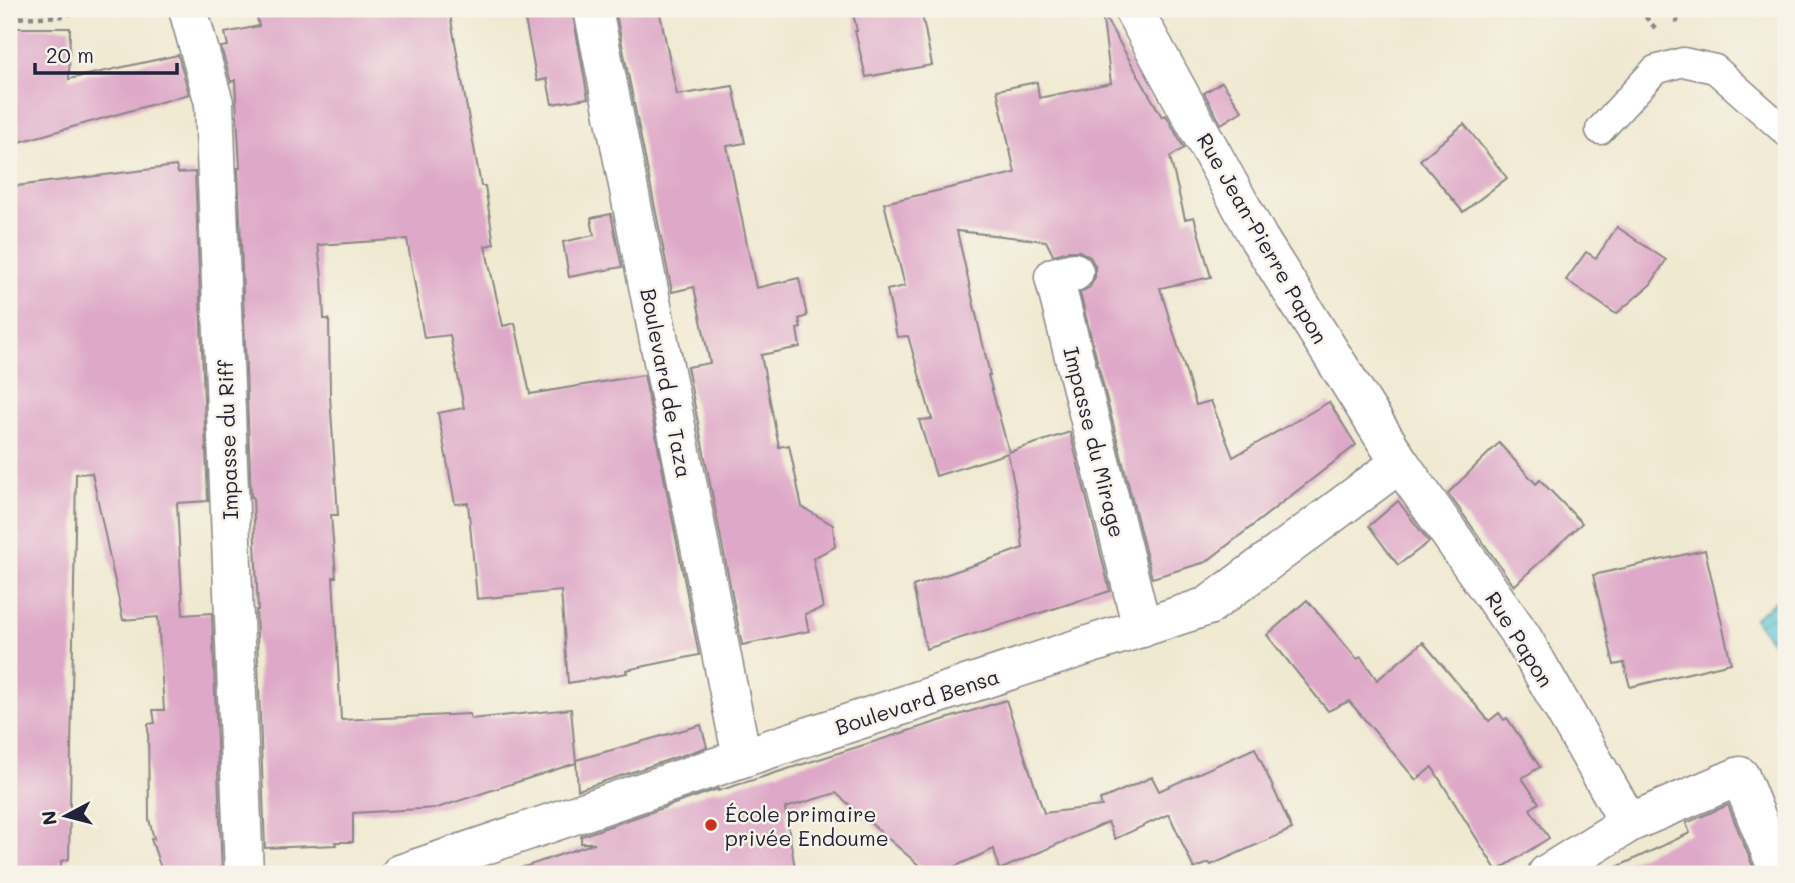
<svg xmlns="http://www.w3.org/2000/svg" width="1795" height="883" viewBox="0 0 1795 883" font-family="Mali,sans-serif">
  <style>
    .water { fill: url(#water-waves); stroke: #3f7588; stroke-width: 2 }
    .building { fill: #dea8c8 }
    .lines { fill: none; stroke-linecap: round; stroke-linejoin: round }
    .lane-casing { stroke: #898686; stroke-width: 31 }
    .street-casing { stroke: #898686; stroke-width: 41 }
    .path { stroke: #898686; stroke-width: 4.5; stroke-dasharray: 5 5; stroke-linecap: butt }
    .lane { stroke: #fff; stroke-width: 28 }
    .street { stroke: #fff; stroke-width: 38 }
    .poi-dot { fill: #c8321e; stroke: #f7f3e8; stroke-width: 2.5 }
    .labels { text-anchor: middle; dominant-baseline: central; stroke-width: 5; stroke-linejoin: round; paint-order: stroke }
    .street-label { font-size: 21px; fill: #22223b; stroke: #f7f3e8 }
    .poi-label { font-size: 21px; fill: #22223b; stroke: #f7f3e8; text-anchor: start }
  </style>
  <defs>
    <pattern id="water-waves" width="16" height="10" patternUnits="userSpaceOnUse" patternTransform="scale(1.75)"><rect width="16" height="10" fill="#5cc8d5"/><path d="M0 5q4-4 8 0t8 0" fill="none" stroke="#4ca2ae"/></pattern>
  </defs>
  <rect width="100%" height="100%" fill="#f7f3e8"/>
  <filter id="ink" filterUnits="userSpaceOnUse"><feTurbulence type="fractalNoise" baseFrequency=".0143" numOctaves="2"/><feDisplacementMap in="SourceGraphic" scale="14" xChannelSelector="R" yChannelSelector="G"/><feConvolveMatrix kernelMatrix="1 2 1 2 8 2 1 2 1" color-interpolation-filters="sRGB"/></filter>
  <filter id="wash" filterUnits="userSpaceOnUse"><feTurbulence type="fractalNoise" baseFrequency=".00686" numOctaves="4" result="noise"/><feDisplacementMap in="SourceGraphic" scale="28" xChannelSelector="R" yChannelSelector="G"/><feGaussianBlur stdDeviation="1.57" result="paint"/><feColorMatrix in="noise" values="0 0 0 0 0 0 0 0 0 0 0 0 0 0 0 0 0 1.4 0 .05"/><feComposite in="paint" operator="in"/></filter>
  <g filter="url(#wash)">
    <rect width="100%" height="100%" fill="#f0e9d2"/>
    <polygon class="water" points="1777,600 1786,611 1786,660 1754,619"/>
    <g id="blocks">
      <g class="building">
        <polygon points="255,9 449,9 481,186 485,186 494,244 485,246 503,326 515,323 530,394 644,375 699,655 626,670 627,673 568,683 561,591 477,599 468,503 455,504 438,413 464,408 450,335 424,338 407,239 318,245 322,276 324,319 329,319 330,396 338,515 331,515 336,577 333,577 341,720 470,714 471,719 571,709 576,763 437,808 353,813 353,842 335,842 336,845 265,848 256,610 258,610 253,497 251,497 238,168 240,168 235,80 231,82 221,47 228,46 225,33 259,26"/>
        <polygon points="523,9 572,9 588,98 552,104 547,79 537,81"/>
        <polygon points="615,9 659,9 677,95 733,86 745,143 727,146 756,288 799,278 807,316 799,319 801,328 797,329 800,347 761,355 779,447 789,445 802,507 833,525 835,547 813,558 823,608 805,614 809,631 742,645 687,367 710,363 694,287 672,292"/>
        <polygon points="852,9 921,9 932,65 866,77 855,31 857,31"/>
        <polygon points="1102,12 1162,117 1166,115 1184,148 1170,157 1185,219 1194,217 1211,277 1160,288 1196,405 1211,401 1233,457 1329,402 1356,445 1206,562 1152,578 1080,293 1090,287 1095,277 1095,266 1090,257 1079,251 1069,251 1053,255 1046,241 957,231 990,375 988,375 1009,452 1070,432 1110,591 926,649 913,586 1023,548 1019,509 1008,453 936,476 919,420 932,419 908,336 897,337 887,290 905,286 884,203 1015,173 997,90 1037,82 1039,98 1111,83"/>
        <polygon points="9,28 70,28 69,79 178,55 189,94 9,145"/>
        <polygon points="1222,82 1242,111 1221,124 1204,93"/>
        <polygon points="1464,124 1507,178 1463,212 1420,160"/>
        <polygon points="176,166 178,173 195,172 208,501 177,503 183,615 212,613 222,874 163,874 151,839 154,839 149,819 148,724 155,723 153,710 164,710 158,617 123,620 92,473 76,474 69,859 61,861 61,874 9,874 9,187"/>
        <polygon points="611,214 622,267 569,277 563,242 594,235 591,218"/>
        <polygon points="1617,227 1666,260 1651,284 1616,314 1566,280 1586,252 1596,258"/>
        <polygon points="1499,443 1536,484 1540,480 1582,523 1514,586 1448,493"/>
        <polygon points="1398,501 1429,542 1398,565 1369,526"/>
        <polygon points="1705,550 1731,663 1630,687 1624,663 1614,665 1593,575"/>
        <polygon points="1307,600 1357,659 1361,657 1377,680 1423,642 1489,721 1499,713 1504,720 1507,718 1540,767 1522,778 1539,803 1530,809 1549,838 1497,871 1432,767 1416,780 1349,701 1328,711 1267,635"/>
        <polygon points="1006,700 1044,813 1102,806 1100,800 1152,777 1159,791 1255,748 1292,829 1211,865 1209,863 1194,869 1169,814 1115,839 1108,822 999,870 994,849 938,874 929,874 836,793 785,808 796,874 522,874 521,868 595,843 581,843 581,836 718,789 718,791"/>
        <polygon points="701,725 707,747 578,790 576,760"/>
        <polygon points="1728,805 1756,874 1602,874 1690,833 1686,823"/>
      </g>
    </g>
  </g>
  <g filter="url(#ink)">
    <use href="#blocks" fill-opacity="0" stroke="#898686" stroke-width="2"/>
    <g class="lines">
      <defs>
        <polyline id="lane" points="1600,130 1655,70 1683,62 1715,69 1786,132"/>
        <g id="street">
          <polyline points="188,9 214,103 244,874"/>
          <polyline points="593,9 742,758"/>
          <polyline points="1133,9 1259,239 1400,463 1522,637 1629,823"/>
          <polyline points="1074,272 1054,277 1142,628"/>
          <polyline points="400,874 742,758 1208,606 1400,463"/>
          <polyline points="1547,874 1629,823 1740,776 1779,873 1786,872"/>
        </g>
      </defs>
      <use href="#lane" class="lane-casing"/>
      <use href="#street" class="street-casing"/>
      <g class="path">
        <polyline points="1639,9 1656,29"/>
        <polyline points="9,18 68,16 76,9"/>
        <polyline points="1676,23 1682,9"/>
      </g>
      <use href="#lane" class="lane"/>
      <use href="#street" class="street"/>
    </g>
  </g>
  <circle class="poi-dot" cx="711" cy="825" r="7"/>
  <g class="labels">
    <g class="street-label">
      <text transform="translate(1263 238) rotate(60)">Rue Jean-Pierre Papon</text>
      <text transform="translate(667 383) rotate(79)">Boulevard de Taza</text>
      <text transform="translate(227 440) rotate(-92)">Impasse du Riff</text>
      <text transform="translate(1095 442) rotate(76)">Impasse du Mirage</text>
      <text transform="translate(1520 639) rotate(58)">Rue Papon</text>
      <text transform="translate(917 701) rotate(-18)">Boulevard Bensa</text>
    </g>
    <g class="poi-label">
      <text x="725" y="813">École primaire<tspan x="725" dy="24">privée Endoume</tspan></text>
    </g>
  </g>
  <rect width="1795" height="883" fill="none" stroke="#f7f3e8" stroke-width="35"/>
  <g transform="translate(66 816) rotate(263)" stroke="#f7f3e8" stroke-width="5" paint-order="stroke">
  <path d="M0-5L12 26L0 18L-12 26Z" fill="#22223b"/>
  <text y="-10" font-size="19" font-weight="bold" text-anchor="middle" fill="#22223b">N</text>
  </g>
  <path d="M35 63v10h142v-10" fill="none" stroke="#22223b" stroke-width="3.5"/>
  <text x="46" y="63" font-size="21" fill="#22223b" stroke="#f7f3e8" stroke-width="5" paint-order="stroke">20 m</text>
</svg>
